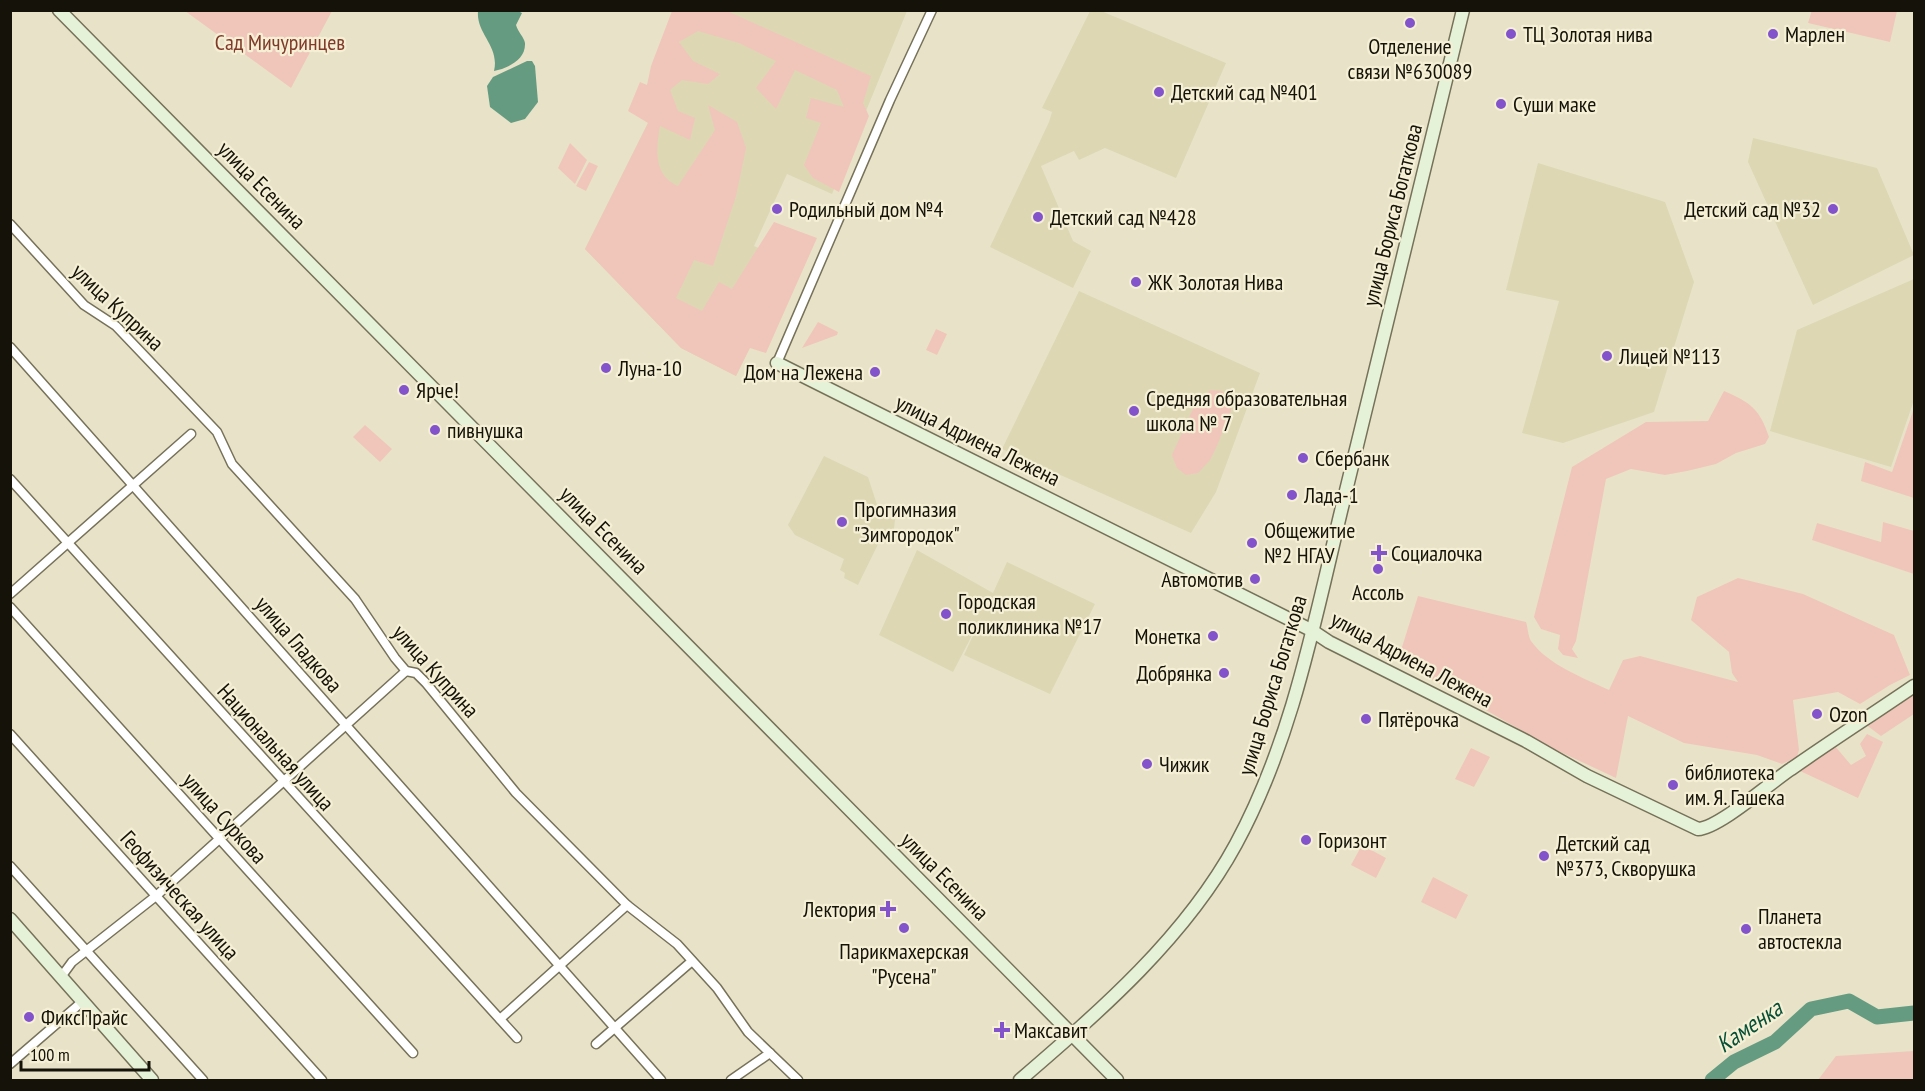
<svg xmlns="http://www.w3.org/2000/svg" width="1925" height="1091" viewBox="0 0 1925 1091" font-family="'PT Sans Narrow',sans-serif">
  <style>
    .built { fill: #ddd7b4 }
    .green { fill: #f0c6bb }
    .water { fill: #659c81 }
    .lines { fill: none; stroke-linecap: round; stroke-linejoin: round }
    .river { stroke: #659c81; stroke-width: 15 }
    .street-casing { stroke: #767159; stroke-width: 11 }
    .secondary-casing { stroke: #767159; stroke-width: 15 }
    .street { stroke: #fff; stroke-width: 8 }
    .secondary { stroke: #e5f2d7; stroke-width: 12 }
    .poi-dot { fill: #8353cc; stroke: #f5f0d5; stroke-width: 2 }
    .labels { text-anchor: middle; dominant-baseline: central; stroke-width: 4.5; stroke-linejoin: round; paint-order: stroke }
    .poi-label { font-size: 22px; fill: #141209; stroke: #f5f0d5; text-anchor: start }
    .park-label { font-size: 22px; fill: #803a2a; stroke: #f5f0d5 }
    .street-label { font-size: 22px; fill: #141209; stroke: #f5f0d5 }
    .water-label { font-size: 24px; font-style: italic; fill: #044f35; stroke: #f5f0d5 }
  </style>
  <rect width="100%" height="100%" fill="#e8e3c8"/>
  <g class="built">
    <polygon points="676,11 907,11 832,194 787,174 754,246 790,262 736,376 681,348 585,249 648,123"/>
    <polygon points="1090,11 1101,11 1226,63 1176,178 1105,148 1079,160 1074,151 1041,166 1073,241 1091,251 1073,288 990,247 1049,122 1052,112 1042,108"/>
    <polygon points="1753,138 1877,168 1914,255 1813,305 1748,162"/>
    <polygon points="1538,163 1665,202 1694,282 1654,412 1563,443 1522,433 1559,301 1506,290"/>
    <polygon points="1914,279 1914,400 1891,467 1770,431 1797,330"/>
    <polygon points="1079,291 1260,373 1216,492 1191,533 1002,449"/>
    <polygon points="824,456 868,477 880,514 895,519 893,540 883,534 858,585 844,578 845,573 840,570 844,559 795,535 788,525"/>
    <polygon points="917,550 993,593 1007,562 1095,604 1050,694 964,655 982,616 953,672 879,635"/>
  </g>
  <g class="green">
    <polygon points="1812,10 1897,10 1897,11 1890,42 1808,23"/>
    <polygon points="185,11 332,11 291,88"/>
    <path d="M672,11H727L871,76L863,103L869,116L839,192L813,178L804,165L821,123L806,118L811,98L844,107L837,90L795,70L776,109L756,88L776,61L739,43L698,31L679,42L693,61L720,74L708,84L682,80L670,90L678,111L695,118L690,140L660,126C656,149 653,175 678,186L715,130L708,105L737,122L746,148L736,196L713,266L694,260L676,298L702,311L719,282L732,289L774,222L817,238L766,353L750,348L736,376L681,348L585,249L648,123L628,111L640,82L647,85L651,66Z"/>
    <polygon points="570,143 587,160 575,184 558,168"/>
    <polygon points="589,162 598,166 586,191 576,186"/>
    <polygon points="818,322 838,332 837,335 802,348"/>
    <polygon points="936,329 947,334 937,355 926,350"/>
    <polygon points="1211,390 1222,391 1231,400 1231,411 1216,448 1210,460 1198,473 1186,475 1177,468 1172,455 1198,398"/>
    <path d="M1724,391C1750,402 1760,409 1769,437L1765,444L1736,453L1716,464L1687,471L1665,475L1631,469L1606,479L1576,641L1572,649L1578,658L1563,655L1558,649L1560,635L1541,629L1534,617L1572,467L1646,422L1708,421Z"/>
    <polygon points="1914,408 1914,498 1861,481 1865,462 1892,472"/>
    <polygon points="365,425 392,449 380,462 353,437"/>
    <polygon points="1883,522 1914,531 1914,574 1812,540 1817,523 1881,542"/>
    <path d="M1738,578L1803,594L1894,635L1910,675L1890,685L1860,704L1838,692L1793,700L1799,750L1797,757L1782,764L1757,755L1684,743L1628,716L1616,778L1554,749L1398,660L1418,596L1526,622C1528,628 1528,636 1531,641C1548,665 1584,678 1609,690L1623,660L1640,656L1738,682L1732,673L1729,652L1691,620L1697,597Z"/>
    <polygon points="1914,692 1914,714 1881,736 1865,724"/>
    <polygon points="1867,734 1883,742 1858,798 1800,771 1834,745 1851,765 1866,756 1860,744"/>
    <polygon points="1471,748 1490,757 1474,787 1455,779"/>
    <polygon points="1362,845 1386,858 1376,878 1351,865"/>
    <polygon points="1433,877 1468,895 1456,919 1421,902"/>
    <polygon points="1914,1051 1914,1080 1818,1080 1836,1056"/>
  </g>
  <g class="water">
    <path d="M516,10L522,13L516,25C518,32 524,37 525,43C526,60 508,68 494,71C500,46 476,34 478,11Z"/>
    <polygon points="527,61 532,61 535,66 538,102 525,119 511,123 490,107 487,86 493,77"/>
  </g>
  <g class="lines">
    <polyline class="river" points="1712,1080 1734,1062 1775,1042 1811,1009 1849,1001 1877,1017 1914,1013"/>
    <defs>
      <g id="street">
        <polyline points="10,224 84,305 116,326 217,432 232,464 355,599 395,658 406,671 416,673 426,683 516,793 627,905 677,944 717,988 748,1032 798,1080"/>
        <polyline points="10,347 661,1080"/>
        <polyline points="777,363 890,100 932,10"/>
        <polyline points="10,479 517,1038"/>
        <polyline points="10,594 191,434"/>
        <polyline points="10,607 413,1053"/>
        <polyline points="10,734 322,1080"/>
        <polyline points="10,866 203,1080"/>
        <polyline points="61,977 72,962 156,896 406,671"/>
        <polyline points="500,1019 627,905"/>
        <polyline points="596,1044 692,961"/>
        <polyline points="10,1064 83,1001"/>
        <polyline points="731,1080 770,1053"/>
      </g>
      <g id="secondary">
        <polyline points="59,10 1117,1080"/>
        <path d="M777,363L1311,630L1329,642L1526,741L1587,776L1698,829C1719,828 1771,782 1791,769C1831,741 1873,714 1914,686"/>
        <polyline points="10,919 152,1080"/>
        <path d="M1020,1080C1100,1011 1185,938 1236,844C1293,739 1315,618 1343,503C1383,339 1423,175 1463,10"/>
      </g>
    </defs>
    <use href="#street" class="street-casing"/>
    <use href="#secondary" class="secondary-casing"/>
    <use href="#street" class="street"/>
    <use href="#secondary" class="secondary"/>
  </g>
  <g class="poi-dot">
    <circle cx="1410" cy="23" r="6"/>
    <circle cx="1511" cy="34" r="6"/>
    <circle cx="1773" cy="34" r="6"/>
    <circle cx="1159" cy="92" r="6"/>
    <circle cx="1501" cy="104" r="6"/>
    <circle cx="777" cy="209" r="6"/>
    <circle cx="1833" cy="209" r="6"/>
    <circle cx="1038" cy="217" r="6"/>
    <circle cx="1136" cy="282" r="6"/>
    <circle cx="1607" cy="356" r="6"/>
    <circle cx="606" cy="368" r="6"/>
    <circle cx="875" cy="372" r="6"/>
    <circle cx="404" cy="390" r="6"/>
    <circle cx="1134" cy="411" r="6"/>
    <circle cx="435" cy="430" r="6"/>
    <circle cx="1303" cy="458" r="6"/>
    <circle cx="1292" cy="495" r="6"/>
    <circle cx="842" cy="522" r="6"/>
    <circle cx="1252" cy="543" r="6"/>
    <path d="M1376 544h6v6h6v6h-6v6h-6v-6h-6v-6h6z"/>
    <circle cx="1378" cy="569" r="6"/>
    <circle cx="1255" cy="579" r="6"/>
    <circle cx="946" cy="614" r="6"/>
    <circle cx="1213" cy="636" r="6"/>
    <circle cx="1224" cy="673" r="6"/>
    <circle cx="1817" cy="714" r="6"/>
    <circle cx="1366" cy="719" r="6"/>
    <circle cx="1147" cy="764" r="6"/>
    <circle cx="1673" cy="785" r="6"/>
    <circle cx="1306" cy="840" r="6"/>
    <circle cx="1544" cy="856" r="6"/>
    <path d="M885 900h6v6h6v6h-6v6h-6v-6h-6v-6h6z"/>
    <circle cx="904" cy="928" r="6"/>
    <circle cx="1746" cy="929" r="6"/>
    <circle cx="29" cy="1017" r="6"/>
    <path d="M999 1021h6v6h6v6h-6v6h-6v-6h-6v-6h6z"/>
  </g>
  <g class="labels">
    <g class="poi-label">
      <text x="1523" y="34">ТЦ Золотая нива</text>
      <text x="1785" y="34">Марлен</text>
      <text x="1410" y="46" text-anchor="middle">Отделение<tspan x="1410" dy="25">связи №630089</tspan></text>
      <text x="1171" y="92">Детский сад №401</text>
      <text x="1513" y="104">Суши маке</text>
      <text x="789" y="209">Родильный дом №4</text>
      <text x="1821" y="209" text-anchor="end">Детский сад №32</text>
      <text x="1050" y="217">Детский сад №428</text>
      <text x="1148" y="282">ЖК Золотая Нива</text>
      <text x="1619" y="356">Лицей №113</text>
      <text x="618" y="368">Луна-10</text>
      <text x="863" y="372" text-anchor="end">Дом на Лежена</text>
      <text x="416" y="390">Ярче!</text>
      <text x="1146" y="398">Средняя образовательная<tspan x="1146" dy="25">школа № 7</tspan></text>
      <text x="447" y="430">пивнушка</text>
      <text x="1315" y="458">Сбербанк</text>
      <text x="1304" y="495">Лада-1</text>
      <text x="854" y="509">Прогимназия<tspan x="854" dy="25">"Зимгородок"</tspan></text>
      <text x="1264" y="530">Общежитие<tspan x="1264" dy="25">№2 НГАУ</tspan></text>
      <text x="1391" y="553">Социалочка</text>
      <text x="1243" y="579" text-anchor="end">Автомотив</text>
      <text x="1378" y="592" text-anchor="middle">Ассоль</text>
      <text x="958" y="601">Городская<tspan x="958" dy="25">поликлиника №17</tspan></text>
      <text x="1201" y="636" text-anchor="end">Монетка</text>
      <text x="1212" y="673" text-anchor="end">Добрянка</text>
      <text x="1829" y="714">Ozon</text>
      <text x="1378" y="719">Пятёрочка</text>
      <text x="1159" y="764">Чижик</text>
      <text x="1685" y="772">библиотека<tspan x="1685" dy="25">им. Я. Гашека</tspan></text>
      <text x="1318" y="840">Горизонт</text>
      <text x="1556" y="843">Детский сад<tspan x="1556" dy="25">№373, Скворушка</tspan></text>
      <text x="876" y="909" text-anchor="end">Лектория</text>
      <text x="1758" y="916">Планета<tspan x="1758" dy="25">автостекла</tspan></text>
      <text x="904" y="951" text-anchor="middle">Парикмахерская<tspan x="904" dy="25">"Русена"</tspan></text>
      <text x="41" y="1017">ФиксПрайс</text>
      <text x="1014" y="1030">Максавит</text>
    </g>
    <g class="park-label">
      <text x="280" y="42">Сад Мичуринцев</text>
    </g>
    <g class="street-label">
      <text transform="translate(262 185) rotate(45)">улица Есенина</text>
      <text transform="translate(1392 215) rotate(-76)">улица Бориса Богаткова</text>
      <text transform="translate(118 307) rotate(43)">улица Куприна</text>
      <text transform="translate(978 440) rotate(26)">улица Адриена Лежена</text>
      <text transform="translate(604 530) rotate(45)">улица Есенина</text>
      <text transform="translate(299 644) rotate(49)">улица Гладкова</text>
      <text transform="translate(1412 659) rotate(28)">улица Адриена Лежена</text>
      <text transform="translate(436 671) rotate(48)">улица Куприна</text>
      <text transform="translate(1272 685) rotate(-73)">улица Бориса Богаткова</text>
      <text transform="translate(276 747) rotate(48)">Национальная улица</text>
      <text transform="translate(225 818) rotate(48)">улица Суркова</text>
      <text transform="translate(945 876) rotate(45)">улица Есенина</text>
      <text transform="translate(180 895) rotate(48)">Геофизическая улица</text>
    </g>
    <g class="water-label">
      <text transform="translate(1749 1026) rotate(-34)">Каменка</text>
    </g>
  </g>
  <rect width="1925" height="1091" fill="none" stroke="#141209" stroke-width="24"/>
  <path d="M21 1061v9h128v-9" fill="none" stroke="#141209" stroke-width="3"/>
  <text x="30" y="1061" font-size="18" fill="#141209" stroke="#f5f0d5" stroke-width="4.5" paint-order="stroke">100 m</text>
</svg>
